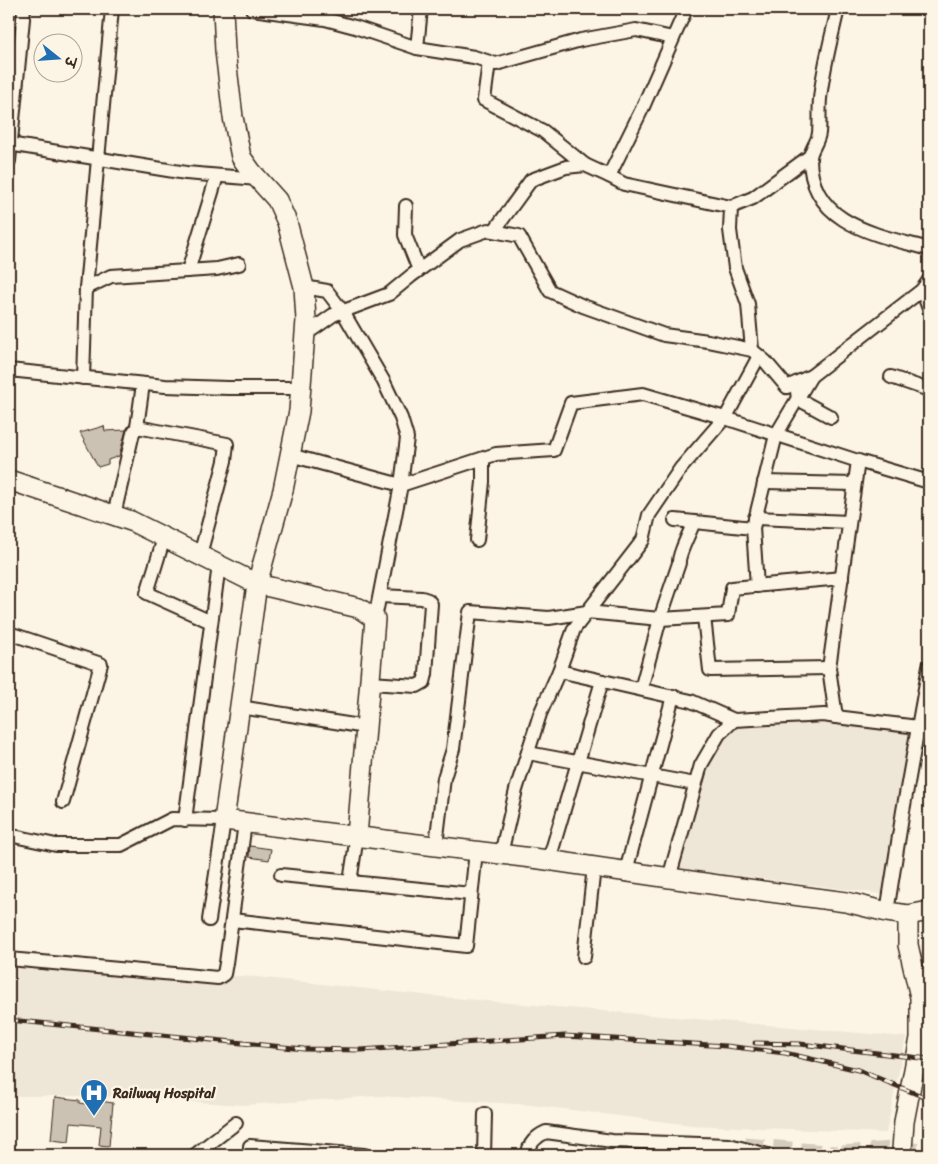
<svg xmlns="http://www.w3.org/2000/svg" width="938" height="1164" viewBox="0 0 938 1164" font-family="Sriracha,'Playpen Sans Deva',sans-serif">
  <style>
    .built { fill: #eee6d6 }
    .building { fill: #ccc2b3; stroke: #3b2a1e }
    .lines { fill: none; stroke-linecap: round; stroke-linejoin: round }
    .secondary-tunnel { stroke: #d5ccbd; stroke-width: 19; stroke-dasharray: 19 9; stroke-linecap: butt }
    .street-casing { stroke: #3b2a1e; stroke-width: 16 }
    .secondary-casing { stroke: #3b2a1e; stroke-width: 22 }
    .street { stroke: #fcf5e5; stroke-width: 12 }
    .secondary { stroke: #fcf5e5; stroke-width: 19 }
    .rail-casing { stroke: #3b2a1e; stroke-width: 5 }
    .rail { stroke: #fcf5e5; stroke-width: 3; stroke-dasharray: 9; stroke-linecap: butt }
    .labels { text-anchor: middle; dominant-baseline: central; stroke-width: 4.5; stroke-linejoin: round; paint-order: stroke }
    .poi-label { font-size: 14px; font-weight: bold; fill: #3b2a1e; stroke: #fcf5e5; text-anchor: start }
  </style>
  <rect width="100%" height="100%" fill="#fcf5e5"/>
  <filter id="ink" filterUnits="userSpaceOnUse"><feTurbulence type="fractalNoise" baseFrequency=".02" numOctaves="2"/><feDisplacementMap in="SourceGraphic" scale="10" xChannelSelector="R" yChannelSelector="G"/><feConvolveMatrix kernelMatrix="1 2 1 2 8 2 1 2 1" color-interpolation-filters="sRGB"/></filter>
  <g filter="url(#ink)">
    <g class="built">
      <polygon points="825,718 913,729 883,894 678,868 706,772 720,736 735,723"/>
      <polygon points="9,965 257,977 442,997 906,1037 886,1133 691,1125 531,1105 378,1096 244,1105 101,1096 9,1096"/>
    </g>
    <g class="building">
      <polygon points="104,426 105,431 126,430 119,456 108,460 108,464 98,467 80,433"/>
      <polygon points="250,846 271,849 269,860 249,857"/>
      <polygon points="55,1097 80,1100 80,1103 99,1106 100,1101 113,1103 109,1146 99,1145 101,1126 71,1123 69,1142 51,1140"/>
    </g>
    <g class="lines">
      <g class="secondary-tunnel">
        <polyline points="745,1147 836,1155"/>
        <polyline points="842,1155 902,1150 929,1155"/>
      </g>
      <defs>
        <g id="street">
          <polyline points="112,9 86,288 111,276 217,269 239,264"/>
          <polyline points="252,9 325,19 355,27 417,48 474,57 496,64 581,40 636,30 673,38"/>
          <polyline points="686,9 642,109 609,176 624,184 731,207 730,230 735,268 748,304 752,350"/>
          <path d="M838,9C831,39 823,68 820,99C819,110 820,122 819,133C818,142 810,150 810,158C810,225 878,235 929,249"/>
          <polyline points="927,9 929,9"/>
          <polyline points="417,48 421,9"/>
          <polyline points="489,62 484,100 543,131 585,165"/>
          <polyline points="9,144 186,173 258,179"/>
          <polyline points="9,161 24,9"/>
          <polyline points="406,206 405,235 419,270"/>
          <polyline points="731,207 753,198 810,156"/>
          <polyline points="494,231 531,180 566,167 585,165 609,176"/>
          <polyline points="188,271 217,176"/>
          <polyline points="922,290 929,280"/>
          <polyline points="306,334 333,315 389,294 411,276 460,240 488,230 519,236 550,291 583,306 664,335 708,341 752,350 765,361 787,387 811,376 922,290 929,309"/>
          <polyline points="9,370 165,386 228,388 302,388"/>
          <polyline points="891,377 929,390"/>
          <polyline points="83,378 86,288"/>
          <polyline points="797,391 798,399 831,417"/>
          <polyline points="137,427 227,444 225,461 200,555"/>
          <polyline points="290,455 401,485 407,438 401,418 384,382 343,312 327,291 304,287"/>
          <polyline points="858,461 929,482"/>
          <polyline points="764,482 854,484"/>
          <polyline points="114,515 133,433 137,427 143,384"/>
          <polyline points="755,518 849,522"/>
          <polyline points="675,520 753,528 776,435 811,376"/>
          <polyline points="753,528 757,586"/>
          <polyline points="164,538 147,593 211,622"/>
          <polyline points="477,540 483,482 483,459"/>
          <polyline points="704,617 710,670 829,668"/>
          <polyline points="375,619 401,485 496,454 554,450 571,403 643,394 725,418 858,461 829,668 836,717 824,715 734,720 719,734 701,765 669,878"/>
          <polyline points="9,633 101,664 63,802"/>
          <polyline points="559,671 691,701 734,720"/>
          <polyline points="370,683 417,686 424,682 426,674 431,604 428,600 422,598 380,596"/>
          <path d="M641,689L660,619L679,563C678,555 690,532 694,522"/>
          <polyline points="240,707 366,727"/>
          <polyline points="836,717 918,727"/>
          <polyline points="528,753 695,784"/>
          <polyline points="185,820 219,565"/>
          <polyline points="9,835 56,845 121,845 172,819 224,820 209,920"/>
          <polyline points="436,845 444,778 453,749 470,612 549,618 587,612 660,619 728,615 732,588 842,578"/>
          <polyline points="501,854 516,790 540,714 559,671 574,629 643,540 649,515 681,468 727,415 759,356"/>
          <polyline points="549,860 602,681"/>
          <polyline points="626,871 673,696"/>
          <polyline points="281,875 471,894"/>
          <polyline points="350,882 357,836"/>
          <polyline points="887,912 903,811 929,666"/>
          <polyline points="232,920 466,946 476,851"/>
          <polyline points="584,957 594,867"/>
          <polyline points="9,959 218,978 224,974 226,963 245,823"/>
          <polyline points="195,1155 236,1123"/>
          <polyline points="250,1155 250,1146 364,1155"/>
          <polyline points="484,1155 485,1114"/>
          <path d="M528,1155C528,1144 537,1136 546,1132L612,1141L729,1145L768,1155"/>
        </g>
        <g id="secondary">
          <polyline points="223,9 225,51 233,117 241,157 251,171 277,200 287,222 304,287 306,320 299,411 283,490 257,584 359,608 375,619 357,836"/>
          <polyline points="9,480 131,521 257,584 224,820 540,859 718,885 846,902 887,912 908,915 929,911"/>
          <polyline points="902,1150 904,1122 920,1038 920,997 908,945 908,915"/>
        </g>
      </defs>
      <use href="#street" class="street-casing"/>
      <use href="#secondary" class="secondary-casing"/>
      <use href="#street" class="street"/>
      <use href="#secondary" class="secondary"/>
      <defs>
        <g id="rail">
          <polyline points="9,1020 304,1049 361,1050 565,1036 726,1046 785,1053 858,1070 929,1099"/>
          <polyline points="755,1043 800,1044 929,1059"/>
        </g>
      </defs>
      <use href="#rail" class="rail-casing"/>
      <use href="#rail" class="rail"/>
    </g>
  </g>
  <defs>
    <symbol id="hospital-pin" viewBox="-11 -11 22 30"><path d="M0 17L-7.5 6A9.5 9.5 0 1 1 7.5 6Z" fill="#1f6fb2" stroke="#fcf5e5"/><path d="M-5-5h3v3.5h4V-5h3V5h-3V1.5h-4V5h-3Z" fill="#fff"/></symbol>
  </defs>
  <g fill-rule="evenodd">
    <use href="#hospital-pin" x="78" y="1077" width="32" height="43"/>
  </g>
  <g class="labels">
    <g class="poi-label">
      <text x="113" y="1093">Railway Hospital</text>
    </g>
  </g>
  <rect width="938" height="1164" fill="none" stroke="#fcf5e5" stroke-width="30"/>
  <rect x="15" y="15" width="908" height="1134" fill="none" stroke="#3b2a1e" stroke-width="2" filter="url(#ink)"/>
  <g transform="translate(58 58) rotate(107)"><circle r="24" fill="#fcf5e5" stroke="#afa495"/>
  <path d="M0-4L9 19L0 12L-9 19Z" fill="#1f6fb2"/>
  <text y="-8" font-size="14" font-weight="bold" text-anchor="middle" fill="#3b2a1e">उ</text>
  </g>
</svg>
